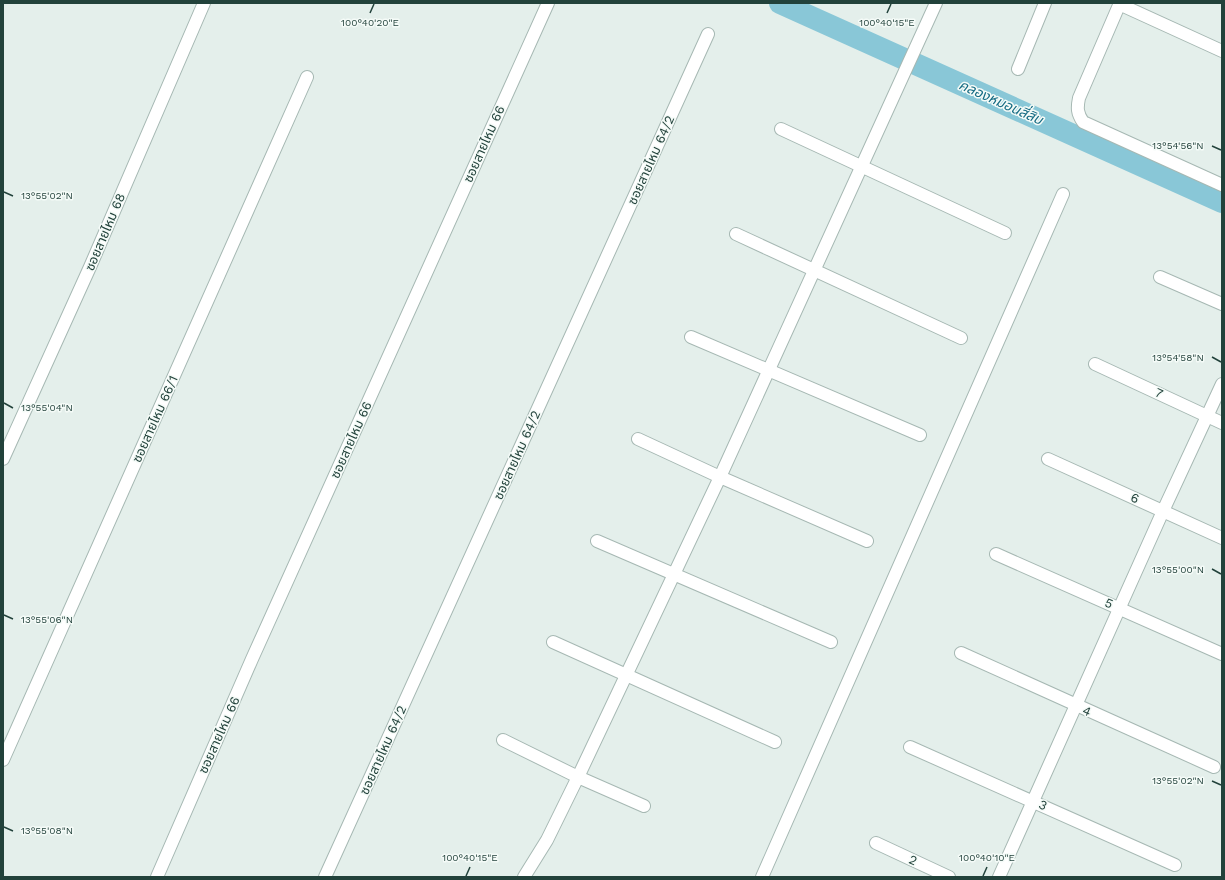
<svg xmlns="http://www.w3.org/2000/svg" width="1225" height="880" viewBox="0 0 1225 880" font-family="'Work Sans','Noto Sans Thai',sans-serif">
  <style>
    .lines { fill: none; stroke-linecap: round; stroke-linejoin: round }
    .canal { stroke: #89c7d7; stroke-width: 22 }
    .minor-casing { stroke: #a6b8b3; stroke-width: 14 }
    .minor { stroke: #fff; stroke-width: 12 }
    .ticks { fill: none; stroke: #22423b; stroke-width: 1.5 }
    .labels { text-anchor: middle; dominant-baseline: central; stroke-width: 3; stroke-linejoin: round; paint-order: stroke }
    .street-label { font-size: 13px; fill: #22423b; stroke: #f5fbf8 }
    .water-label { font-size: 14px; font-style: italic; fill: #166c84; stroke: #f5fbf8 }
    .ticks-label { font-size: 10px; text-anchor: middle; fill: #22423b; stroke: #f5fbf8; stroke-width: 3; stroke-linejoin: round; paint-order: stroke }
  </style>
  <rect width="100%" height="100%" fill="#e4efeb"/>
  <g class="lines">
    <polyline class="canal" points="780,3 1222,202"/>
    <defs>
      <g id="minor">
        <path d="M1120,3L1079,98C1077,108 1077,113 1083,122L1222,185"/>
        <polyline points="1119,4 1222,51"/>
        <polyline points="1018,69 1045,3"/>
        <polyline points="781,129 1005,233"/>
        <polyline points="736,234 961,338"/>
        <polyline points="1160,277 1222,304"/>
        <polyline points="691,337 920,435"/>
        <polyline points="1095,364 1222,423"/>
        <polyline points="638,439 720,477 867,541"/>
        <polyline points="3,459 90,267 204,3"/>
        <polyline points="1048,459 1222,538"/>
        <polyline points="597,541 831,642"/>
        <polyline points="996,554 1222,654"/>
        <polyline points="553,642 775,742"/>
        <polyline points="961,653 1214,767"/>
        <polyline points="503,740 578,777 644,806"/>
        <polyline points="910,747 1175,865"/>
        <polyline points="3,760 307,77"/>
        <polyline points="876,843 949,877"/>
        <polyline points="157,877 252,659 548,3"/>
        <polyline points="325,877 708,34"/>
        <polyline points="524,877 547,840 578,777 720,477 936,3"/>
        <polyline points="762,877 1063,194"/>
        <polyline points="999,877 1163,511 1222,384"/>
      </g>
    </defs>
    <use href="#minor" class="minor-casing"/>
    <use href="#minor" class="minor"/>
  </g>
  <path class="ticks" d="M370,13L374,4M887,13L891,4M1212,146L1221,150M4,192L13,196M1212,357L1221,362M4,403L13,408M1212,569L1221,574M4,615L13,619M1212,781L1221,785M4,827L13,831M466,876L470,867M983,876L987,867"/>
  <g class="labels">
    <g class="street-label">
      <text transform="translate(484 144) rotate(-66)">ซอยสายไหม 66</text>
      <text transform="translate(651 160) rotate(-66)">ซอยสายไหม 64/2</text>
      <text transform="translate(105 232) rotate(-67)">ซอยสายไหม 68</text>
      <text transform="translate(1159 393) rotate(25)">7</text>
      <text transform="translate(155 419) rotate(-66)">ซอยสายไหม 66/1</text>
      <text transform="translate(351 440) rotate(-66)">ซอยสายไหม 66</text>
      <text transform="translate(517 455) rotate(-66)">ซอยสายไหม 64/2</text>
      <text transform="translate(1135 498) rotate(24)">6</text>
      <text transform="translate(1109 603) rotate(23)">5</text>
      <text transform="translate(1087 711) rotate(24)">4</text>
      <text transform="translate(219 735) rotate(-66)">ซอยสายไหม 66</text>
      <text transform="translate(383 750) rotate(-66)">ซอยสายไหม 64/2</text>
      <text transform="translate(1043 805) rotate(24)">3</text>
      <text transform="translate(913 860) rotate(25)">2</text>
    </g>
    <g class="water-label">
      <text transform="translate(1001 102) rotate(24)">คลองหมอนสี่สิบ</text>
    </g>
  </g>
  <g class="ticks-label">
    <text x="370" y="26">100°40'20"E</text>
    <text x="887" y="26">100°40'15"E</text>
    <text x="1178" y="149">13°54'56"N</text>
    <text x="47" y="199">13°55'02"N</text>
    <text x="1178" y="361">13°54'58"N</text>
    <text x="47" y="411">13°55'04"N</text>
    <text x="1178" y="573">13°55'00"N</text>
    <text x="47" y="623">13°55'06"N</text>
    <text x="1178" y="784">13°55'02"N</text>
    <text x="47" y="834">13°55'08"N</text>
    <text x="470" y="861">100°40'15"E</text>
    <text x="987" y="861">100°40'10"E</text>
  </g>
  <rect width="1225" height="880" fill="none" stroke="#22423b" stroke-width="8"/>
</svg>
